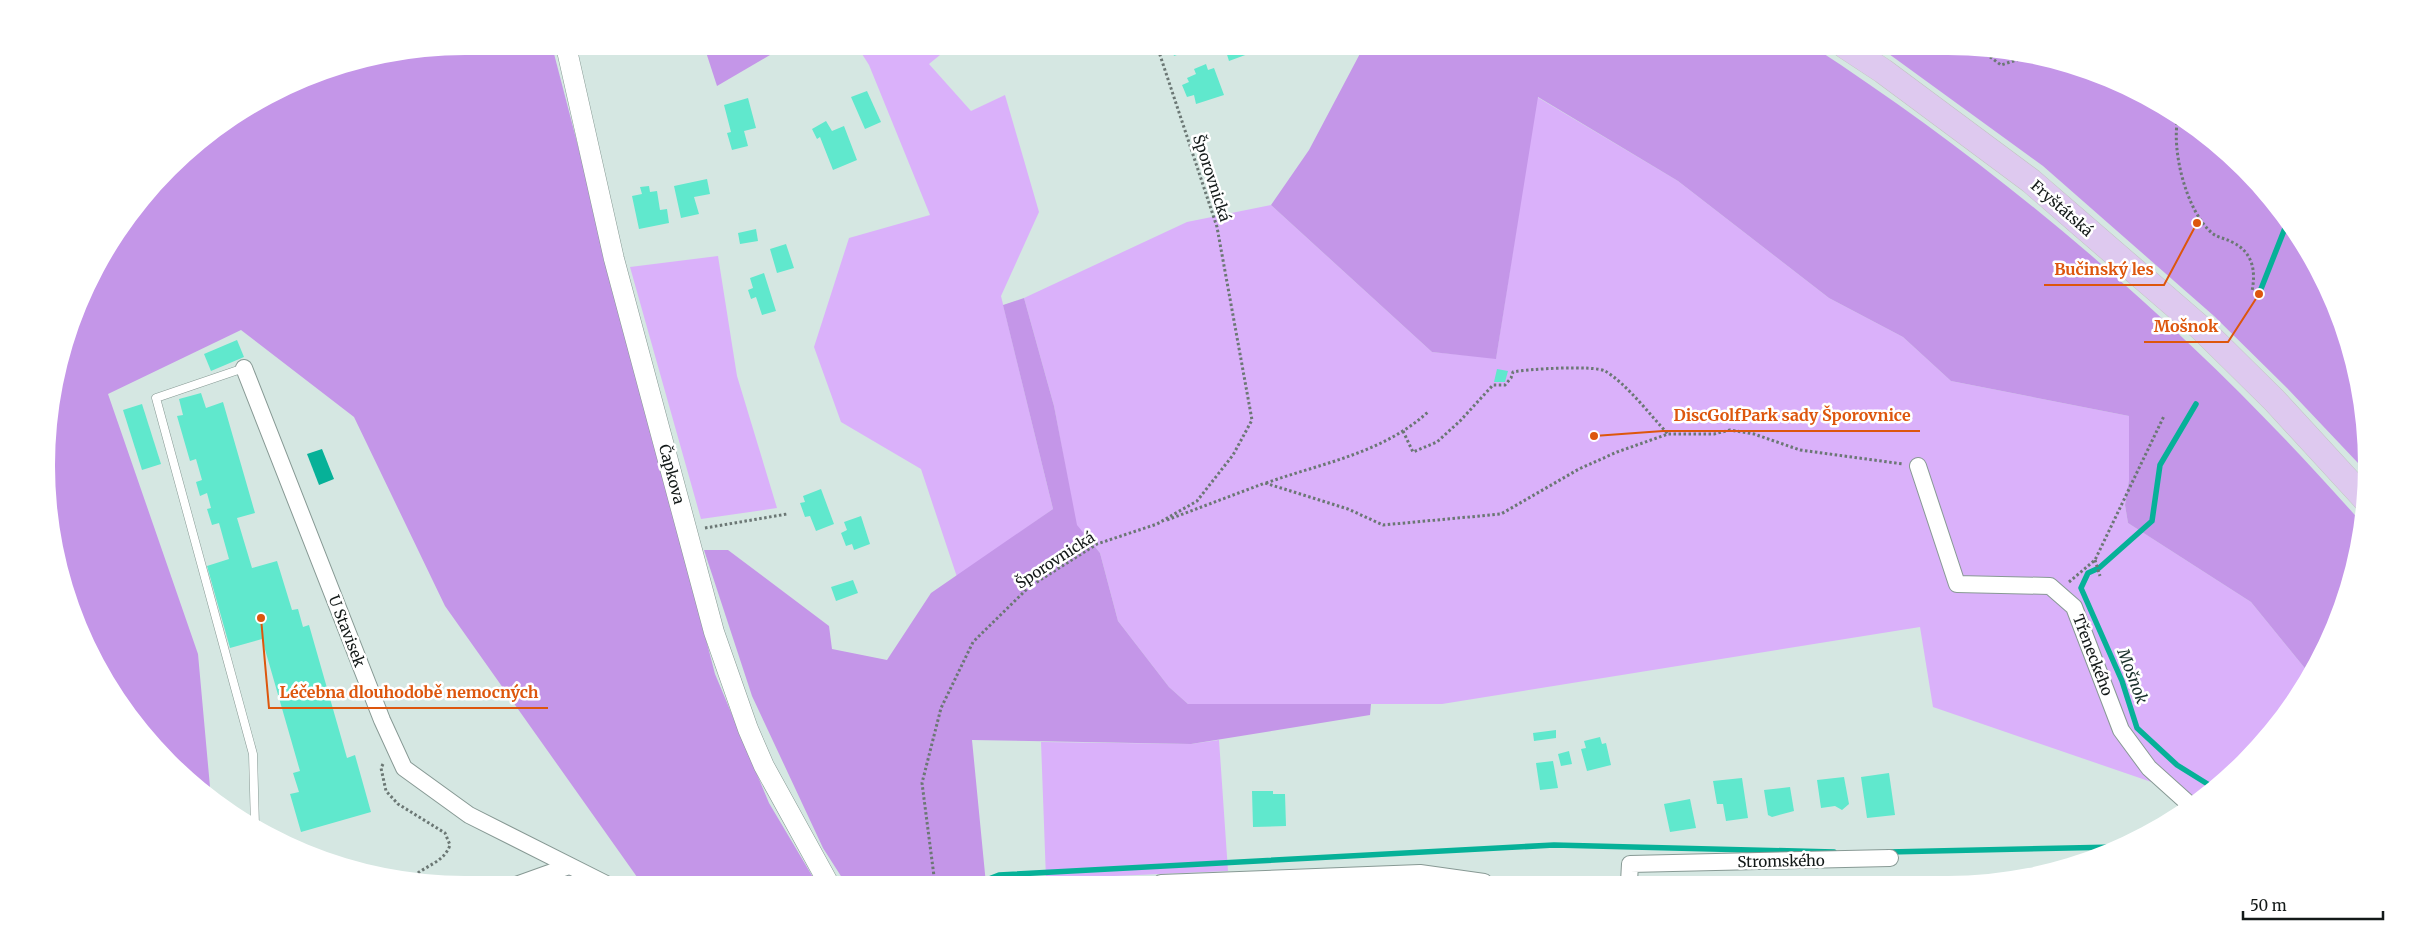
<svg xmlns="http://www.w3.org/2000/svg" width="2413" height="931" viewBox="0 0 2413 931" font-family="Merriweather,serif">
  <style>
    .green { fill: #dab1fa }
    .forest { fill: #c496e8 }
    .water { fill: #06b198 }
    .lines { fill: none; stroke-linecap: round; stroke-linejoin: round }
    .stream { stroke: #06b198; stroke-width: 5.5 }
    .building { fill: #60e8cd }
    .service-casing { stroke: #879994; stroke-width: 9 }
    .minor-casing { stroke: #879994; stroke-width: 18 }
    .tertiary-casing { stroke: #879994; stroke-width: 21 }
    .primary-casing { stroke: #c2c3c3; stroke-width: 26 }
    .path { stroke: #6b7774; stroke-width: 3; stroke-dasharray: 2.5 2.5; stroke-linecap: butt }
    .service { stroke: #fff; stroke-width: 8 }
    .minor { stroke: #fff; stroke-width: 16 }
    .tertiary { stroke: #fff; stroke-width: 20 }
    .primary { stroke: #dec9ef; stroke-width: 25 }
    .labels { text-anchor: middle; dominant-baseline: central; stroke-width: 5; stroke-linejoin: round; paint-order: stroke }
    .street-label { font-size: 15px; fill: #131918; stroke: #fff }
    .water-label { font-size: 16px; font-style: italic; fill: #182f2a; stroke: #fff }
    .leader { fill: none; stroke: #dd560d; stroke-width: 2 }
    .callout-dot { fill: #dd560d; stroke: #fff; stroke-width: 2 }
    .callout-label { font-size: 16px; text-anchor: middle; font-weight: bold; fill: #dd560d; stroke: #fff; stroke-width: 5; stroke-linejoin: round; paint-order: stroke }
  </style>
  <rect width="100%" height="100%" fill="#d5e7e2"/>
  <g class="green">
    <polygon points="857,46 951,46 929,64 971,111 1005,95 1039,212 1001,296 1053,509 957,577 921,469 841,422 814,347 849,238 930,215 869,65"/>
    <polygon points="1537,97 1678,181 1829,298 1903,337 1951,381 2129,416 2129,480 2125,505 2128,523 2251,602 2308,672 2296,698 2224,781 2198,798 1933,707 1920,627 1442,704 1188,704 1169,687 1118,621 1100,553 1076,525 1054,406 1024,298 1187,222 1271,205 1432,352 1496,358"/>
    <polygon points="718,256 737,376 777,508 701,519 630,267"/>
    <polygon points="1219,740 1228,871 1046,879 1041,742 1191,744"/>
    <polygon points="569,875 587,884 544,885"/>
  </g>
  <g class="forest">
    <polygon points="466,46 552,46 715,674 769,803 817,884 642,884 445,606 354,417 241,330 108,394 198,654 211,798 117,698 78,626 54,548 50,410 69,330 102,256 189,150 256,102 330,69"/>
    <polygon points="704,46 775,46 770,55 717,86"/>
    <path d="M1364,46H1812C2015,178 2201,340 2361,522L2352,574L2308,672L2251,602L2128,523L2125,505L2129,480V416L1951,381L1903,337L1829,298L1678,181L1538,97L1496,359L1432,352L1271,205L1309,150Z"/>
    <polygon points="1878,46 1948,46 2056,61 2133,90 2203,133 2263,189 2311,256 2345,331 2363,411 2365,457 2358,463 2287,388 2214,316 2043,166"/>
    <polygon points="1024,298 1054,406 1077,525 1100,553 1118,621 1169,687 1188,704 1371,704 1370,715 1191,744 972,740 986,884 846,884 823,848 752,696 704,550 728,550 829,626 832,649 887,660 931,593 1053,509 1003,305"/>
  </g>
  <polygon class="water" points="322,449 334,479 319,485 307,454"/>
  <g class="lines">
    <g class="stream">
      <polyline points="2259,294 2287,223"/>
      <polyline points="2196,404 2160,465 2152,521 2099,568 2088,573 2081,588 2122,681 2137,728 2177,765 2214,788"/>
      <polyline points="1888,852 2116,847"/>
      <polyline points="976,884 999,875 1554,845 1834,852"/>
    </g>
  </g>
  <g class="building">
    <polygon points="1171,46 1189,46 1191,50 1174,56"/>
    <polygon points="1232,46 1246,46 1248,54 1229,61 1225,48"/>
    <polygon points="1206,64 1208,70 1214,68 1224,95 1196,104 1194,95 1187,97 1182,85 1189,82 1187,78 1196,74 1194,69"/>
    <polygon points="867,91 881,122 865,129 851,97"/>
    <polygon points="748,98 756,128 744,131 748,146 732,150 727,133 731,132 724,105"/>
    <polygon points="826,121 832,131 844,126 857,160 833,170 820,137 817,139 812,129"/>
    <polygon points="707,179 710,194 694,197 699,214 681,218 674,186"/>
    <polygon points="649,186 650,192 657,191 660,210 667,209 669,223 639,229 632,196 642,194 640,187"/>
    <polygon points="756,229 758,241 740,244 738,233"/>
    <polygon points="786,244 794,268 777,273 770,249"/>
    <polygon points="764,273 776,311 762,315 756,297 751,299 748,290 753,288 750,278"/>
    <polygon points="237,340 244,357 211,371 204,354"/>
    <polygon points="1497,369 1508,371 1505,382 1494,382"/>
    <polygon points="201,393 206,408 223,402 255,513 237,518 252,568 277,561 292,610 298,609 303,627 309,625 347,758 355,755 371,812 301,832 290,794 299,792 293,773 300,771 262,639 230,648 207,566 229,559 219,523 212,525 207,509 211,508 207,493 200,496 196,482 202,480 196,459 190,461 177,416 183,415 179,399"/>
    <polygon points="142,404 161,464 142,470 123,410"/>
    <polygon points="821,489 834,524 816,531 810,516 805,517 800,503 805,502 803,496"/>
    <polygon points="861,516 870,544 854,550 852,544 846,546 841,533 847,530 844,522"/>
    <polygon points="853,580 858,593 836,601 831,587"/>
    <polygon points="1556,730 1556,738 1534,741 1533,733"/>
    <polygon points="1600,737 1602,744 1606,743 1611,765 1587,771 1581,749 1586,748 1584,741"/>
    <polygon points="1569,751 1572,764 1561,766 1558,754"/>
    <polygon points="1553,761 1558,788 1540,790 1536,763"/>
    <polygon points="1889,773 1895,815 1867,818 1861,777"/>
    <polygon points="1844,777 1849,804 1842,810 1835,806 1821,808 1817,780"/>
    <polygon points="1742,778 1748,818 1726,821 1723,804 1717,804 1713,781"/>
    <polygon points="1790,787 1794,811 1772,817 1768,815 1764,790"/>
    <polygon points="1252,791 1273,791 1273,794 1285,794 1286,826 1253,827"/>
    <polygon points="1690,799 1696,828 1670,832 1664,804"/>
  </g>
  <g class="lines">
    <defs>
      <polyline id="service" points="244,368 156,398 253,754 255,826"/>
      <g id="minor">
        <polyline points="244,368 382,720 404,768 469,815 606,884"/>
        <polyline points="1918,466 1957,584 2050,586 2074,607 2121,730 2149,768 2189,804"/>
        <polyline points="1629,882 1630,864 1890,858"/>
        <polyline points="1161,883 1420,873 1484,882"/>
        <polyline points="516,885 569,866"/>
      </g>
      <polyline id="tertiary" points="566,46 614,259 714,632 748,729 764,766 829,884"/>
      <polyline id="primary" points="1845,46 1883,71 2031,181 2202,329 2274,400 2365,499"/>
    </defs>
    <use href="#service" class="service-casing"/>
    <use href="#minor" class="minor-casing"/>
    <use href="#tertiary" class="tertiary-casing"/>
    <use href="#primary" class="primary-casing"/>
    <g class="path">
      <polyline points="1982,51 2001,65 2026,57"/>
      <path d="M2178,118C2171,149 2186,211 2212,233C2218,238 2225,238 2232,242C2253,252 2256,271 2252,291"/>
      <path d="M1403,431L1413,452L1437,442L1460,421L1493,385H1505L1511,378L1513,372C1527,369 1594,365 1605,371C1626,383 1651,416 1668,434"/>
      <path d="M1266,483C1322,463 1384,453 1429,411"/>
      <polyline points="1167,520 1265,483 1348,509 1383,525 1501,514 1579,469 1617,452 1668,434 1714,434 1730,430 1754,434 1800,450 1903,464"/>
      <polyline points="705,528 787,514"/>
      <polyline points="2095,560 2100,576"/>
      <polyline points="2069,582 2095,560 2164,416"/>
      <path d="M383,764L381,768L386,791L398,804L445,833L450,845C444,863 425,865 412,878"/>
      <polyline points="935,884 922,783 941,708 973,642 1029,587 1097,544 1157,524 1197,501 1233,455 1252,420 1217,227 1157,46"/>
    </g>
    <use href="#service" class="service"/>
    <use href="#minor" class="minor"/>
    <use href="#tertiary" class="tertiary"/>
    <use href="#primary" class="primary"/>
  </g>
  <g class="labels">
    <g class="street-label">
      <text transform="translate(1212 178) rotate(72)">Šporovnická</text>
      <text transform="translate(2062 208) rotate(41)">Fryštátská</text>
      <text transform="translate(672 474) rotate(75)">Čapkova</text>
      <text transform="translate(1055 560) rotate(-33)">Šporovnická</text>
      <text transform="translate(347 631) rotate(69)">U Stavisek</text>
      <text transform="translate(2093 655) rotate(69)">Třeneckého</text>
      <text transform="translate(1781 861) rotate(-1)">Stromského</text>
    </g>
    <g class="water-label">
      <text transform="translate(2133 676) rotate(69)">Mošnok</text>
    </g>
  </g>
  <path d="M0 0H2413V931H0ZM465 55H1948A410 410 0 0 1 2358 465V466A410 410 0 0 1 1948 876H465A410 410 0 0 1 55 466V465A410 410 0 0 1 465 55Z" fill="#fff" fill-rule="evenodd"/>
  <path class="leader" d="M2197 223L2164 285H2044M2259 294L2228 342H2144M1594 436L1663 431H1920M261 618L269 708H548"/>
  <g class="callout-dot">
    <circle cx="2197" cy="223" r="5"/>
    <circle cx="2259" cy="294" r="5"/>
    <circle cx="1594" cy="436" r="5"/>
    <circle cx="261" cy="618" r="5"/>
  </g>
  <g class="callout-label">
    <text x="2104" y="275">Bučinský les</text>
    <text x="2186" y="332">Mošnok</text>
    <text x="1792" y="421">DiscGolfPark sady Šporovnice</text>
    <text x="409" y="698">Léčebna dlouhodobě nemocných</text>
  </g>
  <path d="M2243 911v8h140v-8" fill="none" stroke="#131918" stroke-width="2.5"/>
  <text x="2250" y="911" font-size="15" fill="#131918" stroke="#ffffff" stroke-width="4" paint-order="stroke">50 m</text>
</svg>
